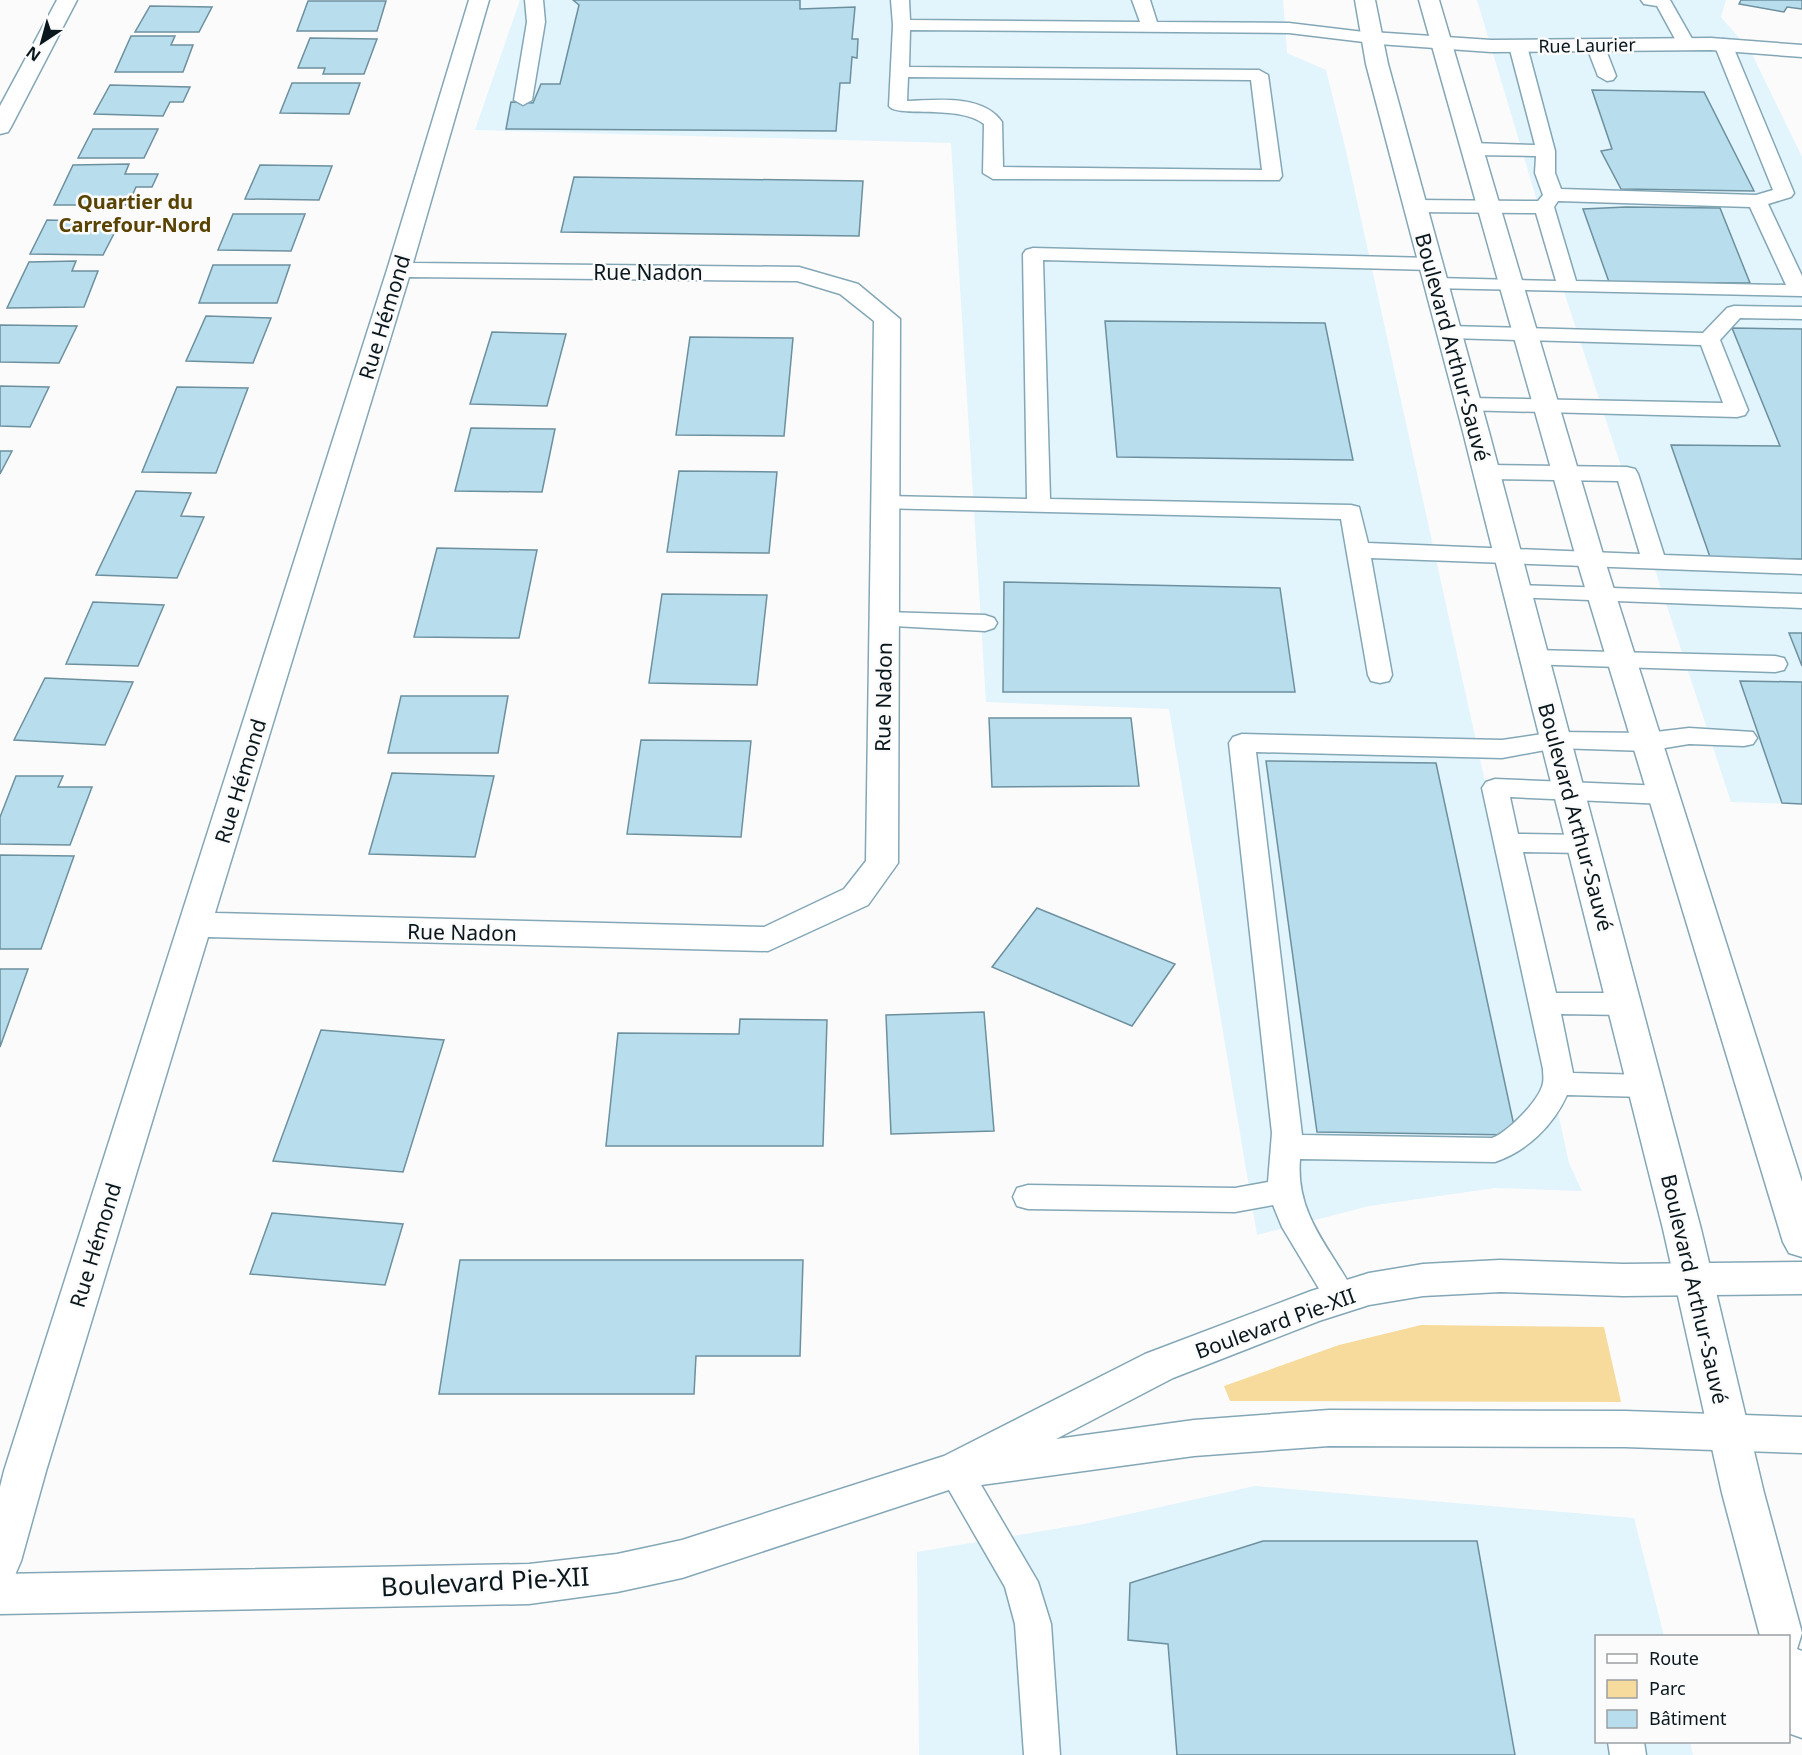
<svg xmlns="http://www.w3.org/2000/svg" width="1802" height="1755" viewBox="0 0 1802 1755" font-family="'Noto Sans',sans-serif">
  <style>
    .built { fill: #e2f4fc }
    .green { fill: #f6db9c }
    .building { fill: #b8dded; stroke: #6d909e; stroke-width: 1.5 }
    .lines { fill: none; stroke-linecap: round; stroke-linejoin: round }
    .lane-casing { stroke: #84a7b6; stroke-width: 3 }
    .street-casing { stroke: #84a7b6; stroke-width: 3 }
    .secondary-casing { stroke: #84a7b6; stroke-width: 3 }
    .primary-casing { stroke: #84a7b6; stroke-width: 3 }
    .lane { fill: #fff; fill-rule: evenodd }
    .street { fill: #fff; fill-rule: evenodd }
    .secondary { fill: #fff; fill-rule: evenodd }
    .primary { fill: #fff; fill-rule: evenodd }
    .labels { text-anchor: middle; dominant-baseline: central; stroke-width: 5; stroke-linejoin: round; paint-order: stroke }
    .far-street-label { font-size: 18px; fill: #0a181e; stroke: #fbfbfb }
    .far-quarter-label { font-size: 20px; font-weight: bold; fill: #594302; stroke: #fbfbfb }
    .street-label { font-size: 21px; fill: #0a181e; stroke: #fbfbfb }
    .near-street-label { font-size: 26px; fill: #0a181e; stroke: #fbfbfb }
  </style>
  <rect width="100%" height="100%" fill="#fbfbfb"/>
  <g class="built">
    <polygon points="520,0 1283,0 1287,53 1326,70 1346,151 1569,1163 1582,1191 1495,1188 1369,1206 1257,1235 1169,709 986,702 951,143 475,130"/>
    <polygon points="1477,0 1726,0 1721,17 1751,52 1802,157 1802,804 1731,802 1567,301"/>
    <polygon points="1255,1486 1634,1518 1664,1636 1596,1636 1596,1742 1690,1742 1693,1755 919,1755 917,1552 1084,1524"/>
  </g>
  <polygon class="green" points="1421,1325 1604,1327 1621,1402 1230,1401 1224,1386 1339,1345"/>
  <g class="building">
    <polygon points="573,0 800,0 800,9 855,7 852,39 858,39 857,58 852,57 850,83 840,83 836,131 506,129 511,102 533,103 541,84 560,84 579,5"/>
    <polygon points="1741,0 1802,0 1802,9 1787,7 1784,12 1739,4"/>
    <polygon points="308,1 386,1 377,31 297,31"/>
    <polygon points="150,6 212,7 199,32 135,32"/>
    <polygon points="131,36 175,36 171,45 193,45 183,72 115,72"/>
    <polygon points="310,38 377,39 364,74 323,74 325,68 298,68"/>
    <polygon points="292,83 360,83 349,114 280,113"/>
    <polygon points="110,85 190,87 183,102 170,102 163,116 94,114"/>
    <polygon points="1592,90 1704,92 1754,191 1621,189 1601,151 1612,149"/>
    <polygon points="93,129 158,129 144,158 78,158"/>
    <polygon points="129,164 125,174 158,174 152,187 136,187 128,205 54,205 73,165"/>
    <polygon points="260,165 332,166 319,200 245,199"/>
    <polygon points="574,177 863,181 859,236 561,232"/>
    <polygon points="1626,207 1720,208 1750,283 1609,282 1583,209"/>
    <polygon points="233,214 305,214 291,251 218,250"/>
    <polygon points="47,220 120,222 103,255 30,254"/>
    <polygon points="76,261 72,271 98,271 84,307 7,308 29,262"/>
    <polygon points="213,265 290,265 277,303 199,303"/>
    <polygon points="206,316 271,318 253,363 186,361"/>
    <polygon points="1105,321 1325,323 1353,460 1117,457"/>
    <polygon points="0,325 77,326 59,363 0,362"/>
    <polygon points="1732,328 1802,329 1802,559 1710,557 1671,445 1780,446"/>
    <polygon points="492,332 566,334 547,406 470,404"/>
    <polygon points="690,337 793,338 784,436 676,435"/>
    <polygon points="0,386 49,387 30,427 0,426"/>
    <polygon points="177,387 248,388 216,473 142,472"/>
    <polygon points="471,428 555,429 542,492 455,491"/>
    <polygon points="0,451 12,451 0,474"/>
    <polygon points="679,471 777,472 769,553 667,552"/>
    <polygon points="136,491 191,493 181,516 204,517 177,578 96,575"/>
    <polygon points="437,548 537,550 519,638 414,637"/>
    <polygon points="1004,582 1280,588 1295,692 1003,692"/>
    <polygon points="662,594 767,595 757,685 649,683"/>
    <polygon points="93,602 164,605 138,666 66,664"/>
    <polygon points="1789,633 1802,633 1802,666"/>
    <polygon points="45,678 133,682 105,745 14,740"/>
    <polygon points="1740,681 1802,682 1802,804 1782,803"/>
    <polygon points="401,696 508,696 498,753 388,753"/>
    <polygon points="989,718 1131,718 1139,786 992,787"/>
    <polygon points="641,740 751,741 741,837 627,834"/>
    <polygon points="1266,761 1436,763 1516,1135 1317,1132"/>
    <polygon points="392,773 494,776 475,857 369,854"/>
    <polygon points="16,776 63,776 58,787 92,787 70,845 0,844 0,817"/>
    <polygon points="0,855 74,856 41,949 0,949"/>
    <polygon points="1037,908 1175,964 1132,1026 992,967"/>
    <polygon points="0,969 28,969 0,1047"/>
    <polygon points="984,1012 994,1131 891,1134 886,1015"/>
    <polygon points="740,1019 827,1020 823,1146 606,1146 618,1033 739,1034"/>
    <polygon points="321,1030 444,1040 403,1172 273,1161"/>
    <polygon points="272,1213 403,1224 385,1285 250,1274"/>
    <polygon points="460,1260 803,1260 800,1356 696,1356 694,1394 439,1394"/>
    <polygon points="1263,1541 1477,1541 1515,1755 1177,1755 1168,1644 1128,1640 1130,1583"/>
  </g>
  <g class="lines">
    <defs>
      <g id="lane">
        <polygon points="525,0 543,0 545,22 532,100 523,105 514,100 527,22"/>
        <path d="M891,0H909L910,20L1140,22L1132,0H1150L1157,22L1289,23L1372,33L1381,38L1372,43L1289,33L910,30L909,67L1259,70L1268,75L1282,176L1279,180L993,179L983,173L984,124C959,104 897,118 889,106L893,25ZM908,77L1251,80L1262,170L1003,167L1002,122C983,94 936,100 907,101Z"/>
        <polygon points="1641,0 1670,0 1695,44 1692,48 1680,48 1657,6 1644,4"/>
        <path d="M1723,39L1732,44L1794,193L1791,197L1768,204L1802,276V296L1430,288L1427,284L1430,280L1437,278L1556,281L1536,213L1415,212L1405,206L1415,200L1538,201L1543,195L1535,173L1536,156L1471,155L1462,149L1471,143L1535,145L1509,46L1512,42H1524L1527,46L1555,151V173L1561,189L1756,195L1773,190L1714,44ZM1558,201L1750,207L1786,285L1576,281L1554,207Z"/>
        <polygon points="1595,40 1604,45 1616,76 1613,80 1607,81 1598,76 1586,45"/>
        <polygon points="1033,248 1431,258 1438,260 1441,264 1438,268 1431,270 1043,260 1050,499 1351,505 1359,507 1368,543 1640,554 1618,481 1486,479 1478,477 1475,472 1478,467 1486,465 1627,467 1635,469 1638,474 1664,555 1802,560 1802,574 1371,558 1392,675 1389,681 1380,683 1371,681 1368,675 1341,519 877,508 874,503 877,498 885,496 1027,499 1023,254 1026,250"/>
        <polygon points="1734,306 1802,307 1802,319 1740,318 1720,340 1748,410 1745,415 1737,417 1461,410 1458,405 1461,400 1469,398 1723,403 1701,345 1449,338 1442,336 1439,332 1442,328 1449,326 1703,333 1727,308"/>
        <polygon points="1517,585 1802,594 1802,608 1509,597 1505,592 1509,587"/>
        <polygon points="884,612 985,615 994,618 997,623 994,628 985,631 875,625 872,620 875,615"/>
        <polygon points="1534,650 1775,656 1784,658 1787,664 1784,670 1775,672 1525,664 1522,658 1525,652"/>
        <path d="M1689,728L1753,732L1757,738L1753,744L1744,746L1689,744L1647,751L1556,748L1502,758L1256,752L1302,1135L1492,1138C1508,1132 1540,1100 1543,1083C1544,1079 1543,1073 1543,1069L1482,788L1486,782L1495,779L1665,786L1674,789L1678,795L1674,801L1665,804L1510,797L1518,834L1583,835L1592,837L1596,844L1592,851L1583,853L1523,852L1556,993H1624L1634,997L1638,1004L1634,1011L1624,1015L1561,1014L1573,1073L1645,1075L1655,1078L1660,1086L1655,1094L1645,1097L1567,1095C1553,1126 1527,1151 1495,1162L1300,1159C1295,1217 1333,1250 1357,1298L1352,1307L1341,1311L1330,1307L1282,1227L1273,1205L1235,1212L1028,1209L1017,1206L1013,1197L1017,1188L1028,1185L1235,1188L1268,1182L1272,1133L1229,743L1233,737L1242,734L1502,740L1556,732L1647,733Z"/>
        <polygon points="955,1456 967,1461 1038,1582 1051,1624 1060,1755 1024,1755 1015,1624 1005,1587 938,1471 943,1461"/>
        <polygon points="1608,1742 1644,1742 1646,1755 1610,1755"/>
      </g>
      <g id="street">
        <polygon points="57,0 77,0 11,127 8,132 0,134 0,106"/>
        <path d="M469,0H489L413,263L799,267L858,284L900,319L898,863L868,905L768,951L208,937L46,1471L21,1561L15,1575L0,1580V1487L4,1471L387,270ZM409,277L797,281L840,294L874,321L866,861L844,889L764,927L215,913Z"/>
        <polygon points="1372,32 1491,40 1711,38 1802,45 1802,57 1711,50 1491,52 1364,43 1361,38 1364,33"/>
      </g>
      <polygon id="secondary" points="1500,1260 1623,1264 1802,1262 1802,1294 1623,1296 1500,1292 1423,1296 1369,1305 1319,1321 1173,1378 1056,1439 1194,1420 1329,1410 1625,1411 1802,1417 1802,1453 1625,1447 1329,1446 1194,1456 981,1485 973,1482 682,1578 617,1592 529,1604 0,1614 0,1574 529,1564 617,1554 682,1540 944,1456 1145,1354 1311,1291 1369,1273 1423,1264"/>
      <g id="primary">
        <polygon points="1355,0 1375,0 1388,64 1489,432 1701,1229 1764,1493 1802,1633 1797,1649 1802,1651 1802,1738 1788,1733 1788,1636 1760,1636 1722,1493 1663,1229 1463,432 1366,64"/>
        <polygon points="1419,0 1439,0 1605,561 1802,1182 1802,1257 1789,1253 1783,1242 1577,561"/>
      </g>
    </defs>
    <use href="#lane" class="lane-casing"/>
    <use href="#street" class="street-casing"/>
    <use href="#secondary" class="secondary-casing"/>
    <use href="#primary" class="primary-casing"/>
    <use href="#lane" class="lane"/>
    <use href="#street" class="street"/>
    <use href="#secondary" class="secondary"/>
    <use href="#primary" class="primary"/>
  </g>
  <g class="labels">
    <g class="far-street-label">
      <text transform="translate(1587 45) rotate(-1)">Rue Laurier</text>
    </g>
    <g class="far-quarter-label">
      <text x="135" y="201">Quartier du<tspan x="135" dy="23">Carrefour-Nord</tspan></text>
    </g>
    <g class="street-label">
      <text x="648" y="272">Rue Nadon</text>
      <text transform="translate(384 317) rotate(-73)">Rue Hémond</text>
      <text transform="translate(1453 347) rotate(75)">Boulevard Arthur-Sauvé</text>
      <text transform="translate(883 697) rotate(-89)">Rue Nadon</text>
      <text transform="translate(240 781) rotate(-73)">Rue Hémond</text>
      <text transform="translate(1576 817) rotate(75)">Boulevard Arthur-Sauvé</text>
      <text transform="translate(462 932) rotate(1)">Rue Nadon</text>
      <text transform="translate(95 1245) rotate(-73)">Rue Hémond</text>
      <text transform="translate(1695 1289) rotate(77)">Boulevard Arthur-Sauvé</text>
      <text transform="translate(1275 1323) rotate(-20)">Boulevard Pie-XII</text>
    </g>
    <g class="near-street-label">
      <text transform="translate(485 1581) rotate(-3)">Boulevard Pie-XII</text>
    </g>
  </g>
  <rect x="1595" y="1635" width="195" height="108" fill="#fbfbfb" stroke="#9ba0a3" stroke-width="1.5"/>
  <rect x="1607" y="1654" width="30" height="9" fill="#ffffff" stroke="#9ba0a3" stroke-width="1.5"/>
  <text x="1649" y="1665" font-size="18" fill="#0a181e">Route</text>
  <rect x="1607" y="1680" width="30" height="18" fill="#f6db9c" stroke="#9ba0a3" stroke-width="1.5"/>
  <text x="1649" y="1695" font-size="18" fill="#0a181e">Parc</text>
  <rect x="1607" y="1710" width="30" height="18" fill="#b8dded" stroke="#9ba0a3" stroke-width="1.5"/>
  <text x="1649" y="1725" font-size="18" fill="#0a181e">Bâtiment</text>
  <g transform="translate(42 42) rotate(216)" stroke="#fbfbfb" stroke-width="4.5" paint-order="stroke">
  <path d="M0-4.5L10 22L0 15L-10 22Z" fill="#0a181e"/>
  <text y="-9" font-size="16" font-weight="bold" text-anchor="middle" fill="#0a181e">N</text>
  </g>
</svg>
